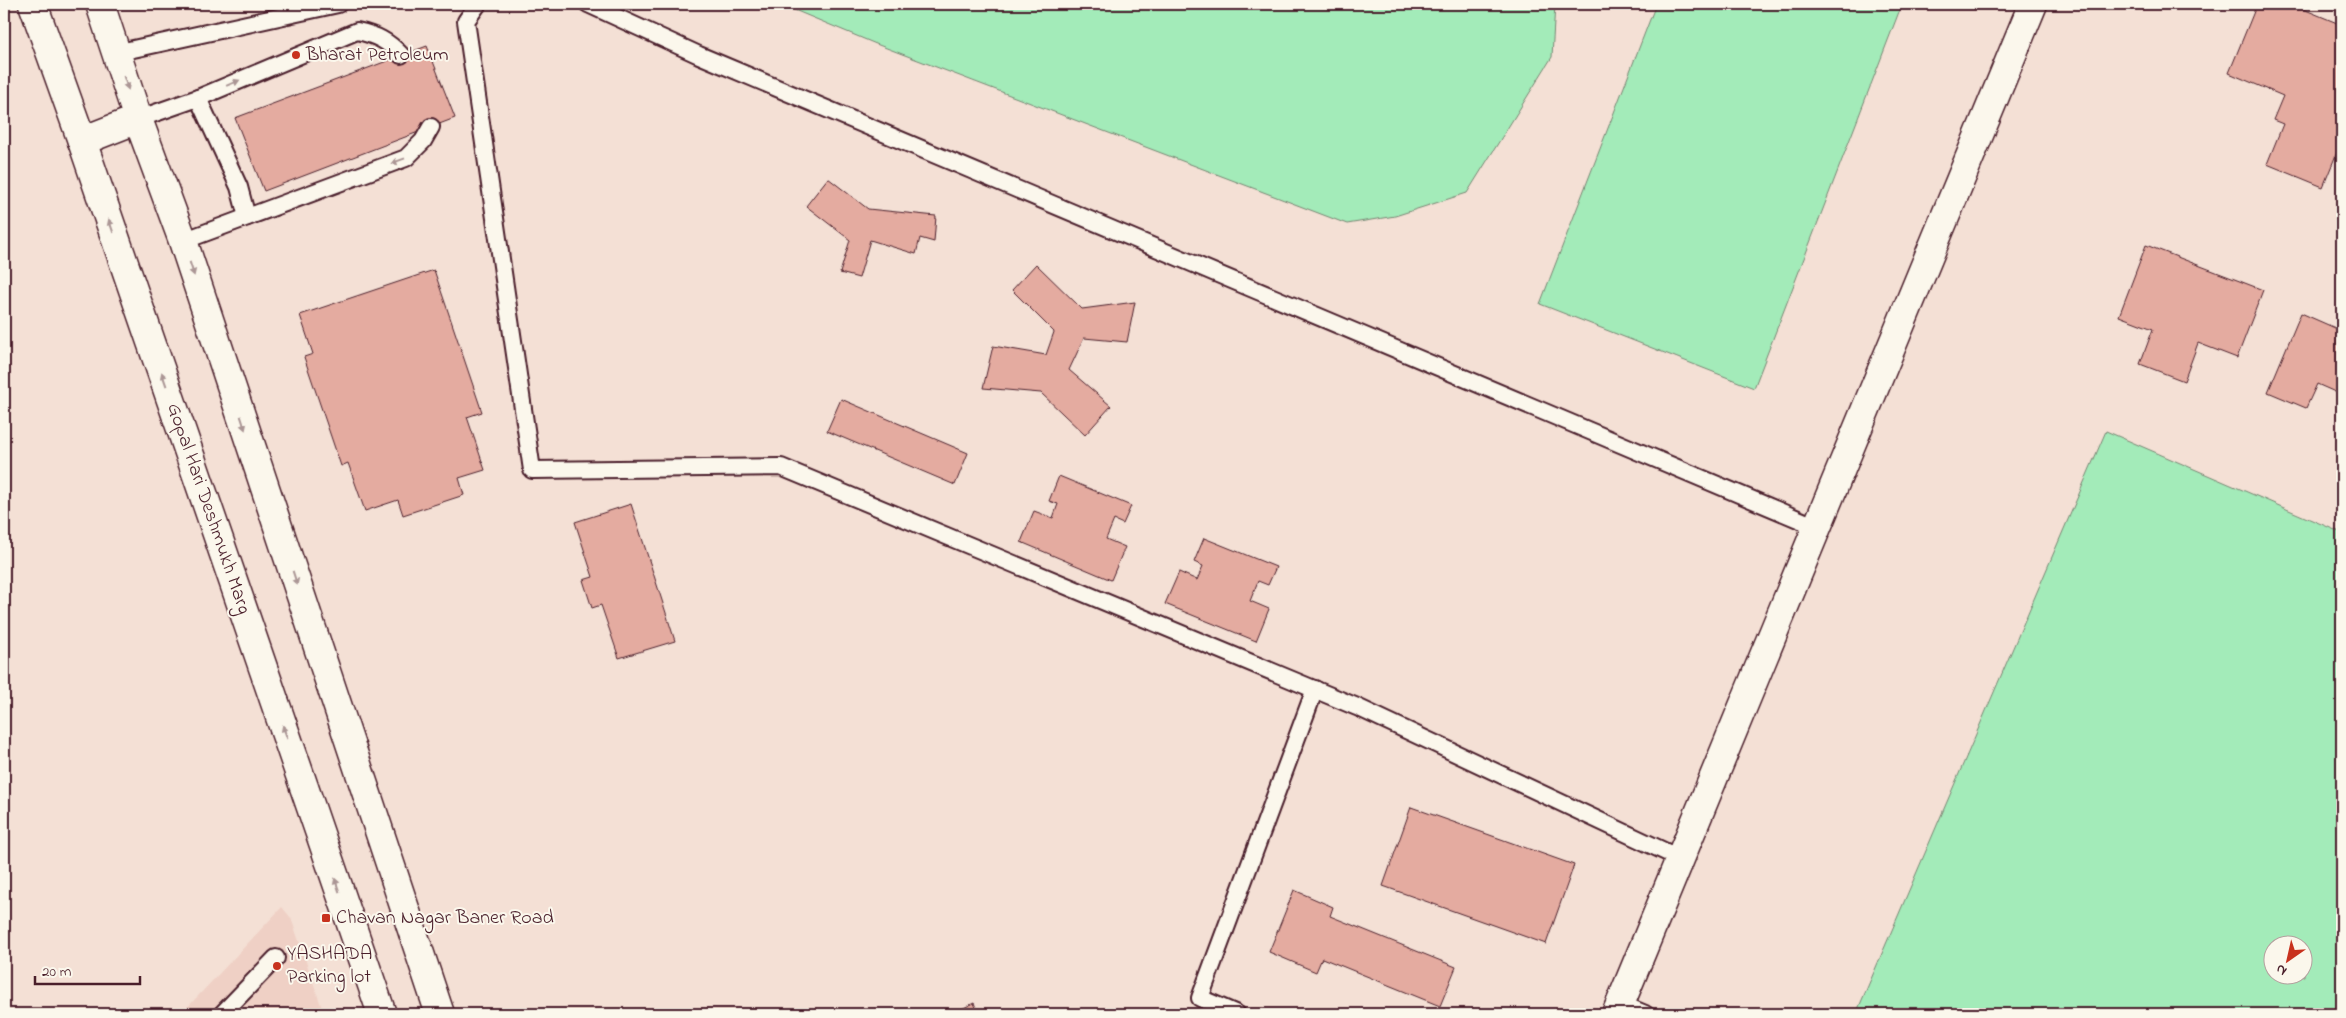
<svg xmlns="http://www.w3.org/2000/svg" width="2346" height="1018" viewBox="0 0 2346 1018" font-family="'Indie Flower',sans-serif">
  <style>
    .built { fill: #efd0c5 }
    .green { fill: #a3ebb9; stroke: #768572; fill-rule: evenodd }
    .building { fill: #e4aba0; stroke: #4a1f2b }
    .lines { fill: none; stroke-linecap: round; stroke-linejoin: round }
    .service-casing { stroke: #4a1f2b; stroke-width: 20 }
    .tertiary-casing { stroke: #4a1f2b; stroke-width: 31 }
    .primary-casing { stroke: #4a1f2b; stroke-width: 31 }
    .service { stroke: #fbf7ec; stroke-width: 16 }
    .tertiary { stroke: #fbf7ec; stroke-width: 28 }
    .primary { stroke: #fbf7ec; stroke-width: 28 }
    .oneway { fill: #ab9695 }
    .poi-dot { fill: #c8321e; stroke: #fbf7ec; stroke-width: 2 }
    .labels { text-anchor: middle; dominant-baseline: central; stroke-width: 4; stroke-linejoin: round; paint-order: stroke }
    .poi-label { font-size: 20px; fill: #4a1f2b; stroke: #fbf7ec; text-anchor: start }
    .street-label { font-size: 20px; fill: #4a1f2b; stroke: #fbf7ec }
  </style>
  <rect width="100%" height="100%" fill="#f4e0d5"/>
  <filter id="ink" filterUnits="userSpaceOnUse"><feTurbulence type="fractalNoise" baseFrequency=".02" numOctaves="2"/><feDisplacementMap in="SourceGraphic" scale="10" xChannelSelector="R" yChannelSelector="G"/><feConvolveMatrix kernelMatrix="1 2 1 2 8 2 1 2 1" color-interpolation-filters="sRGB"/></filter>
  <g filter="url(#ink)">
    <polygon class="built" points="282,907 291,918 324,1014 181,1014"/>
    <g class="green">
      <polygon points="780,4 1555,4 1552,57 1467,193 1395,216 1347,224 876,44"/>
      <polygon points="1656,4 1902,4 1754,388 1540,304"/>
      <path d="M2106,431L2342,533V1014H1856ZM2274,946H2304V976H2274Z"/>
    </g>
    <g class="building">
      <polygon points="2257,4 2291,4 2342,25 2342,140 2323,187 2267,164 2283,124 2273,120 2283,96 2229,73"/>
      <polygon points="427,46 455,118 264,191 235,118"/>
      <polygon points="828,178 868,209 936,216 934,242 920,238 916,254 870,240 859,278 840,273 850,240 806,206"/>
      <polygon points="2146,245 2263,290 2237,358 2198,343 2184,381 2140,364 2153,329 2119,316"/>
      <polygon points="1036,264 1082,309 1135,302 1127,342 1084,338 1069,370 1111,406 1085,435 1041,393 983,388 993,346 1046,355 1054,332 1012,290"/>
      <polygon points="434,270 482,412 467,417 485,470 459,478 464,495 403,515 398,500 365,511 348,463 341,466 304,357 313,354 300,315"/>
      <polygon points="2301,313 2342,331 2342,395 2317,384 2306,408 2268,392"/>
      <polygon points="841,399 968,453 955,485 827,431"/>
      <polygon points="1059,476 1131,506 1123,524 1114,520 1106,539 1125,547 1111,580 1021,542 1034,511 1053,518 1058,504 1049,501"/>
      <polygon points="631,504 675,641 619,658 601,605 592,608 583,580 593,577 575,522"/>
      <polygon points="1204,538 1276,567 1268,585 1258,581 1250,601 1269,609 1256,641 1165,604 1179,572 1197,580 1203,566 1194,562"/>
      <polygon points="1411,807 1574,865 1546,944 1383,886"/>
      <polygon points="1294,890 1333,907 1330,916 1456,967 1440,1006 1322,958 1316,972 1269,952"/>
      <polygon points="974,1003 979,1014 953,1014 953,1013"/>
    </g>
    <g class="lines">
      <defs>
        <g id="service">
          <polyline points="478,4 466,21 532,470 781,467 1357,707 1681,859"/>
          <polyline points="588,4 699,55 1817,527"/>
          <polyline points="115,53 338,4"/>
          <polyline points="198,98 239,187 247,217"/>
          <path d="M138,119L198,98L357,31C376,35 388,41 401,55"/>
          <polyline points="183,241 406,158 423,141 431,127"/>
          <polyline points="1621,1004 1645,1014"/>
          <polyline points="222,1014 276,958"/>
          <polyline points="1237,1014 1200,998 1315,689"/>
        </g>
        <polyline id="tertiary" points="1616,1014 2033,4"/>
        <g id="primary">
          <polyline points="33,4 82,141 382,1014"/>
          <polyline points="100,4 138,119 183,241 440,1014"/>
          <polyline points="82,141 138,119"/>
        </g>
      </defs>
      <use href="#service" class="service-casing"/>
      <use href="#tertiary" class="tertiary-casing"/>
      <use href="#primary" class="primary-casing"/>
      <use href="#service" class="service"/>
      <use href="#tertiary" class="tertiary"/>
      <use href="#primary" class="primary"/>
    </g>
    <defs><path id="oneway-solid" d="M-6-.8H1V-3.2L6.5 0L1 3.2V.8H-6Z" transform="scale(1.25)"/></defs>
    <g class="oneway">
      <use href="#oneway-solid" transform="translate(126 83) rotate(71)"/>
      <use href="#oneway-solid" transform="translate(233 83) rotate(-23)"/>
      <use href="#oneway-solid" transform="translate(398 161) rotate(160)"/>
      <use href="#oneway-solid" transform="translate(111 226) rotate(-109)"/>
      <use href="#oneway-solid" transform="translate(192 269) rotate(72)"/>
      <use href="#oneway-solid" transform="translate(164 379) rotate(-109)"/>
      <use href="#oneway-solid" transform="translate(243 423) rotate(72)"/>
      <use href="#oneway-solid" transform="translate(295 578) rotate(72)"/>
      <use href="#oneway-solid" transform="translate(285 732) rotate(-109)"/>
      <use href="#oneway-solid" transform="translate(337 885) rotate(-109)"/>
    </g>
  </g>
  <g class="poi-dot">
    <circle cx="296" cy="55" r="5"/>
    <rect x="321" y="913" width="10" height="10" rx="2.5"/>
    <circle cx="277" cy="966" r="5"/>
  </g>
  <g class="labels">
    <g class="poi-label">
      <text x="306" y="55">Bharat Petroleum</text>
      <text x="336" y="918">Chavan Nagar Baner Road</text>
      <text x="287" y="954">YASHADA<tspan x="287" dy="23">Parking lot</tspan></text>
    </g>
    <g class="street-label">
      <text transform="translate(208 509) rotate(71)">Gopal Hari Deshmukh Marg</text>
    </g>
  </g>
  <rect width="2346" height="1018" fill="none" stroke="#fbf7ec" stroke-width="20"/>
  <rect x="10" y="10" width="2326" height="998" fill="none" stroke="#4a1f2b" stroke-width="2" filter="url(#ink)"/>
  <g transform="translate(2288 960) rotate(214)"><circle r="24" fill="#fbf7ec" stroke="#b4a19f"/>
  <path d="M0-4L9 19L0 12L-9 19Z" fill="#c8321e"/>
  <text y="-8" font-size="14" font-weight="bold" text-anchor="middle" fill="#4a1f2b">N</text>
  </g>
  <path d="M35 976v8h105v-8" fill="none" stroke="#4a1f2b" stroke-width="2.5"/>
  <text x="42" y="976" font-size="15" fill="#4a1f2b" stroke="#fbf7ec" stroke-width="4" paint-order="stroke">20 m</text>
</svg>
